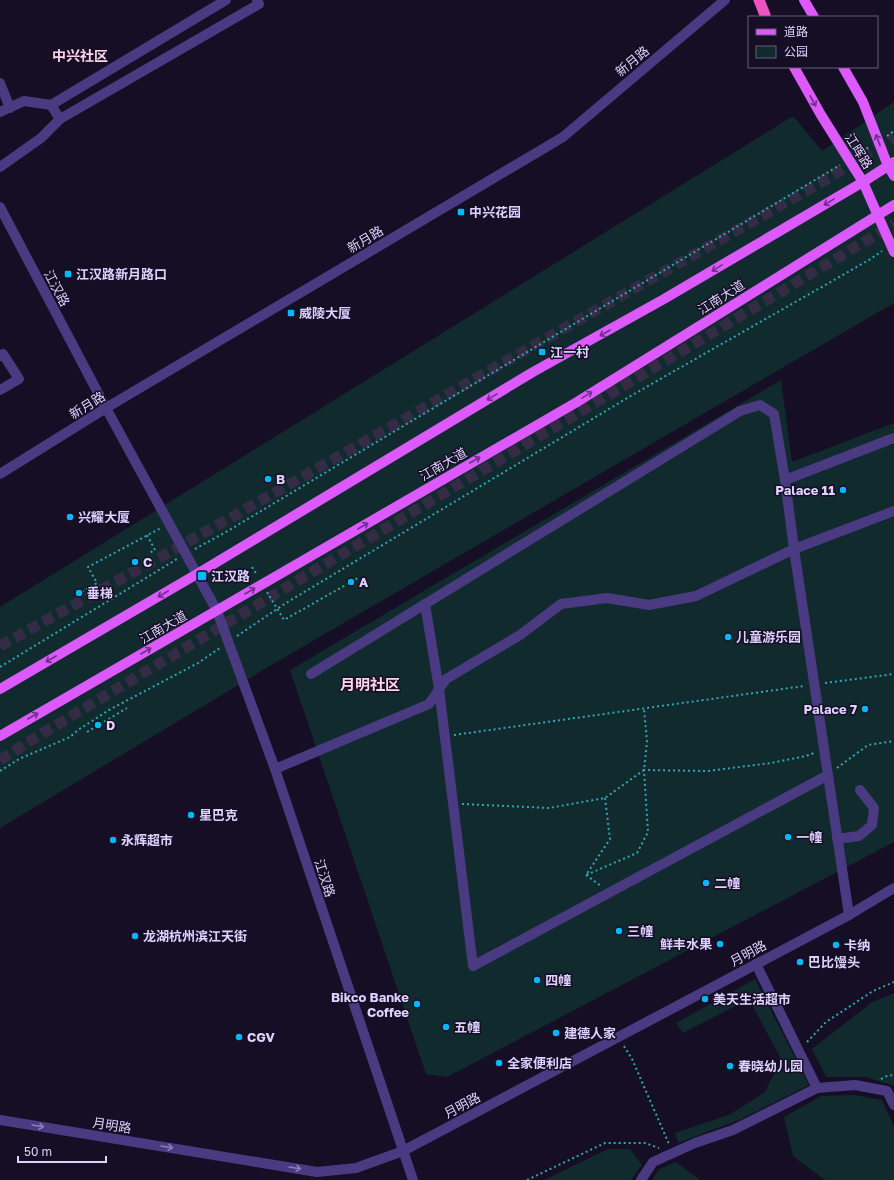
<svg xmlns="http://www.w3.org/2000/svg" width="894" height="1180" viewBox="0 0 894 1180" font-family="'Golos Text','Noto Sans SC',sans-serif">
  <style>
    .green { fill: #112a2e }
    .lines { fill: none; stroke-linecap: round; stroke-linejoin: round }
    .trunk-tunnel { stroke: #342b45; stroke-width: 11; stroke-dasharray: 11 5.5; stroke-linecap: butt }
    .path { stroke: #30a6b5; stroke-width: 2; stroke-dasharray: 2 3; stroke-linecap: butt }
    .minor { stroke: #493a82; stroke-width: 10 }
    .tertiary { stroke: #493a82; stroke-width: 10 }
    .primary { stroke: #dc59fe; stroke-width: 10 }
    .trunk { stroke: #ed54c1; stroke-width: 11 }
    .oneway { stroke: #6f3086 }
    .oneway2 { stroke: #8c7eba }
    .poi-dot { fill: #02b8fa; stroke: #160e24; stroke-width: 1.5 }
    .labels { text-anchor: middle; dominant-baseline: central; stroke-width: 3; stroke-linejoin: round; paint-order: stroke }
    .street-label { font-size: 13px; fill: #ded1ff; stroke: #160e24 }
    .poi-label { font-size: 13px; font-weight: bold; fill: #ded1ff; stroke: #160e24; text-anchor: start }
    .neighbourhood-label { font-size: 14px; font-weight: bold; fill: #ffd3e8; stroke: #160e24 }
    .quarter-label { font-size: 15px; font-weight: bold; fill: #ffd3e8; stroke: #160e24 }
  </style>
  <rect width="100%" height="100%" fill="#160e24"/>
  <g class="green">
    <polygon points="894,102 894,303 280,660 0,828 0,607 793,116 822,151"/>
    <polygon points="781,380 792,462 894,423 894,842 447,1077 426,1074 290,670"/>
    <polygon points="755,979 809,1085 739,1120 678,1143 675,1133 731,1114 765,1092 781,1059 749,999 683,1033 676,1023"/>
    <polygon points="894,993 894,1086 866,1077 826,1077 812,1049 871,1003"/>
    <polygon points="855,1095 882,1100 894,1126 894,1180 825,1180 793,1156 784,1117 821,1096"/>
    <polygon points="608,1149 630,1149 642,1165 631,1180 544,1180"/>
    <polygon points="676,1162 700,1180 652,1180 659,1169"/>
  </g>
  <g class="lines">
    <g class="trunk-tunnel">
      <polyline points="0,646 193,539 827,179 894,137"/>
      <polyline points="0,760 43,733 894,224"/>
    </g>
    <g class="path">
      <polyline points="887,136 894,131"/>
      <polyline points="858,154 869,147"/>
      <polyline points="147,535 155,550 148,554"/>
      <polyline points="195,549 226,532 840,165"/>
      <polyline points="252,567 257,575"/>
      <polyline points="82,592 97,583 88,567 161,528"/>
      <polyline points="267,592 284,620 358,578"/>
      <polyline points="237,636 286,603 634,394 869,260 882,251"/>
      <polyline points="0,667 177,559"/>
      <polyline points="825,683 894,674"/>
      <polyline points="87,732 127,708"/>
      <polyline points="454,735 804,686"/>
      <polyline points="837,768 868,745 894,741"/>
      <polyline points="0,771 19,759 70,737 78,730 109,710 198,663 220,648"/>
      <polyline points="605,798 610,839 586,875 637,853 648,832 644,770 708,771 771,763 806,756 814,753"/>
      <polyline points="462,804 549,808 605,798 644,770 647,742 644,709"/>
      <polyline points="586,875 601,886"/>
      <polyline points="807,1042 826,1022 873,991 894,982"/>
      <polyline points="624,1046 632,1059 669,1144"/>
      <polyline points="881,1079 887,1076 894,1075"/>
      <polyline points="527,1180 605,1143 645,1143 659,1148"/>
    </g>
    <g class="minor">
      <polyline points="0,83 10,108"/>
      <polyline points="51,105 226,0"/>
      <polyline points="0,112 24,101 51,105 60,119 41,138 0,167"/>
      <polyline points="60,119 259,4 257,0"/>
      <polyline points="0,356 3,354 19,379 0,390"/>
      <polyline points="0,474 106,408 563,137 725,0"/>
      <polyline points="785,480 794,549 849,915"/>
      <polyline points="425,604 439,689 473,966 828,775"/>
      <polyline points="311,674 740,411 760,405 774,414 785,480 894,438"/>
      <polyline points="275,769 429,704 446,679 520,635 561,604 607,598 649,605 696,596 794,549 894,511"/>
      <polyline points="837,839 859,836 872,825 874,808 860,790"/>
      <polyline points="756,964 817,1088"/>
      <polyline points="641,1180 653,1162 695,1143 733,1130 817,1088 855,1085 887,1091 894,1105"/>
    </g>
    <g class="tertiary">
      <polyline points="0,207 106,408 217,611 275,769 413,1180"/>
      <polyline points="0,1120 317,1172 356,1168 403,1151 849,915 894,888"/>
    </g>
    <g class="primary">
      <polyline points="804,0 814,17"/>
      <polyline points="794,67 821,115 863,182 894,252"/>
      <polyline points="843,67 863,102 888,166 894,176"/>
      <polyline points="0,689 197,574 533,372 664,299 863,182 894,162"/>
      <polyline points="0,736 577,402 894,205"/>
    </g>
    <polyline class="trunk" points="759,0 765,15"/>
  </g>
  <defs><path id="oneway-shaft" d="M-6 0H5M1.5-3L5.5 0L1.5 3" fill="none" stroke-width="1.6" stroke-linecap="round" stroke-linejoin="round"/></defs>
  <g class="oneway">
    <use href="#oneway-shaft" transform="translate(813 101) rotate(61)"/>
    <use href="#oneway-shaft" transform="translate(878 140) rotate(-111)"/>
    <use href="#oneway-shaft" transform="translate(829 202) rotate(149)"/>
    <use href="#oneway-shaft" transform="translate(717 268) rotate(149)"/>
    <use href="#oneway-shaft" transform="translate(605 333) rotate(150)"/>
    <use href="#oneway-shaft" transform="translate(587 395) rotate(-32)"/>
    <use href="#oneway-shaft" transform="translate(492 397) rotate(149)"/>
    <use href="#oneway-shaft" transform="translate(475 460) rotate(-30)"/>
    <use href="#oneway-shaft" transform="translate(363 526) rotate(-30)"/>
    <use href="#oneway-shaft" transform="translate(250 591) rotate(-30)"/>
    <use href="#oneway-shaft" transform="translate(163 594) rotate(150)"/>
    <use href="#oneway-shaft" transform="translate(146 651) rotate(-30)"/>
    <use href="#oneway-shaft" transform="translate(51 659) rotate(150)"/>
    <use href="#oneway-shaft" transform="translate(33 716) rotate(-30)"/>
  </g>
  <g class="oneway2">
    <use href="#oneway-shaft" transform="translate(38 1126) rotate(9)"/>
    <use href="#oneway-shaft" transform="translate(167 1147) rotate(9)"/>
    <use href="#oneway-shaft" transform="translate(295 1168) rotate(9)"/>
  </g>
  <g class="poi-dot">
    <rect x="457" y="208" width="8" height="8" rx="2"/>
    <rect x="64" y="270" width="8" height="8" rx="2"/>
    <rect x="287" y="309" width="8" height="8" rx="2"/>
    <rect x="538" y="348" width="8" height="8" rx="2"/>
    <circle cx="268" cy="479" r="4"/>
    <circle cx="843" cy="490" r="4"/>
    <circle cx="70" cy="517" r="4"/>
    <circle cx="135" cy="562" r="4"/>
    <rect x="197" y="571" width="10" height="10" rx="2"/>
    <circle cx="351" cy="582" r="4"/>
    <circle cx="79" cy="593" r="4"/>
    <circle cx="728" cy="637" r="4"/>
    <circle cx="865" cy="709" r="4"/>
    <circle cx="98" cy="725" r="4"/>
    <circle cx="191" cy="815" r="4"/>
    <circle cx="788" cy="837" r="4"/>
    <circle cx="113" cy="840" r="4"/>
    <circle cx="706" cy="883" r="4"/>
    <circle cx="619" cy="931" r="4"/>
    <circle cx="135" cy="936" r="4"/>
    <circle cx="720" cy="944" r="4"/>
    <circle cx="836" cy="945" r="4"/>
    <circle cx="800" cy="962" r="4"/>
    <circle cx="537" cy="980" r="4"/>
    <circle cx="705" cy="999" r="4"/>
    <circle cx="417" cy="1004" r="4"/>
    <circle cx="446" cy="1027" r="4"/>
    <circle cx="556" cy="1033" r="4"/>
    <circle cx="239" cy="1037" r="4"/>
    <circle cx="499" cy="1063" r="4"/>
    <circle cx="730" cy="1066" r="4"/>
  </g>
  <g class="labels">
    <g class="street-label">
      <text transform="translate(632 61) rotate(-40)">新月路</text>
      <text transform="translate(859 151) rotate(58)">江晖路</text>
      <text transform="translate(365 239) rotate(-31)">新月路</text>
      <text transform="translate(57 288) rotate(62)">江汉路</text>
      <text transform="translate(721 297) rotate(-32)">江南大道</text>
      <text transform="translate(87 405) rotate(-32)">新月路</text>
      <text transform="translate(443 464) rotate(-30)">江南大道</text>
      <text transform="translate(163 627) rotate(-30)">江南大道</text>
      <text transform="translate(325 878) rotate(72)">江汉路</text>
      <text transform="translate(748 953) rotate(-28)">月明路</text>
      <text transform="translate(462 1105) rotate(-28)">月明路</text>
      <text transform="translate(112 1125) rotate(9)">月明路</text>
    </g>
    <g class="poi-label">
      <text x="469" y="212">中兴花园</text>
      <text x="76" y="274">江汉路新月路口</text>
      <text x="299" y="313">威陵大厦</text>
      <text x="550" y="352">江一村</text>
      <text x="276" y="479">B</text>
      <text x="835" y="490" text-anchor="end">Palace 11</text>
      <text x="78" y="517">兴耀大厦</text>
      <text x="143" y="562">C</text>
      <text x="211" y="576">江汉路</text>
      <text x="359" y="582">A</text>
      <text x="87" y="593">垂梯</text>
      <text x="736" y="637">儿童游乐园</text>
      <text x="857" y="709" text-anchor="end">Palace 7</text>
      <text x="106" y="725">D</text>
      <text x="199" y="815">星巴克</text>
      <text x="796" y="837">一幢</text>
      <text x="121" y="840">永辉超市</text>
      <text x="714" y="883">二幢</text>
      <text x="627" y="931">三幢</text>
      <text x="143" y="936">龙湖杭州滨江天街</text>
      <text x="712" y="944" text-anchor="end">鲜丰水果</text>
      <text x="844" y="945">卡纳</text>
      <text x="808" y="962">巴比馒头</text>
      <text x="545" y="980">四幢</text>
      <text x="409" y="997" text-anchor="end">Bikco Banke<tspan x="409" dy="15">Coffee</tspan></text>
      <text x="713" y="999">美天生活超市</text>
      <text x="454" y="1027">五幢</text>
      <text x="564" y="1033">建德人家</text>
      <text x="247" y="1037">CGV</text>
      <text x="507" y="1063">全家便利店</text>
      <text x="738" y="1066">春晓幼儿园</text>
    </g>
    <g class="neighbourhood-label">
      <text x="80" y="55">中兴社区</text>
    </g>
    <g class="quarter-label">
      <text x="370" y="684">月明社区</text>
    </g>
  </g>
  <rect x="748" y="16" width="130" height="52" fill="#160e24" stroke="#665c7c"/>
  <rect x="756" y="29" width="20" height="6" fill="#dc59fe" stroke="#665c7c"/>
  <text x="784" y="36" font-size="12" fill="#ded1ff">道路</text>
  <rect x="756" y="46" width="20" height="12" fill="#112a2e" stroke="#665c7c"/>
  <text x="784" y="56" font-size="12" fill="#ded1ff">公园</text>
  <path d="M18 1156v6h88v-6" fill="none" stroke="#ded1ff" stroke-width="2"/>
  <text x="24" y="1156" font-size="12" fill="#ded1ff" stroke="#160e24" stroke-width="3" paint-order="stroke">50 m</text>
</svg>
